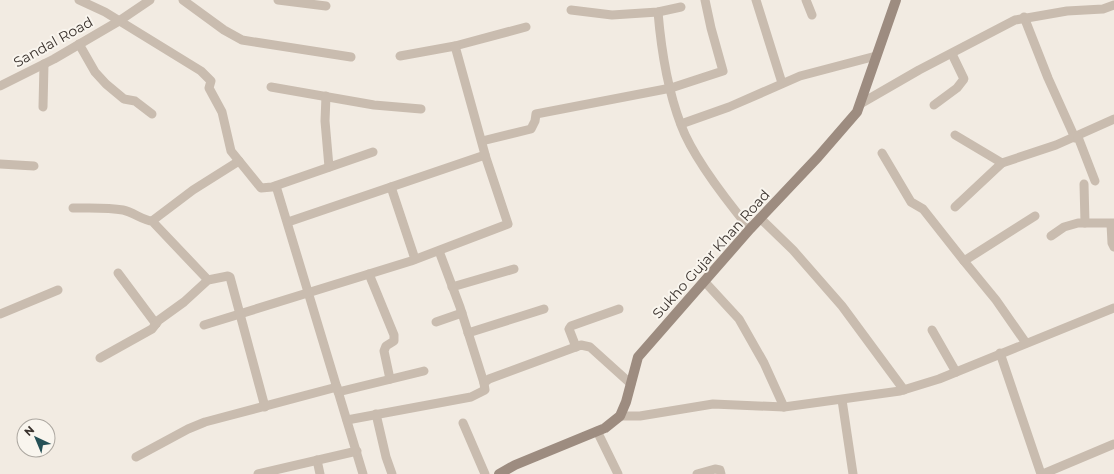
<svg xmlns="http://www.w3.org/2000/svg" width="1114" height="474" viewBox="0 0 1114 474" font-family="Montserrat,sans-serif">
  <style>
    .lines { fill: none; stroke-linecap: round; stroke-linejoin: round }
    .street { stroke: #c9bcaf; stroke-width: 9 }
    .secondary { stroke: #9d8c80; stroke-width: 10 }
    .labels { text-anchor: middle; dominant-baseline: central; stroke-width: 4; stroke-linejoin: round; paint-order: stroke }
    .street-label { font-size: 14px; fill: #39312c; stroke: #f9f5ee }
  </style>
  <rect width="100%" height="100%" fill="#f2ebe2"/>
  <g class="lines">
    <g class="street">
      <polyline points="79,0 105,12 201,71 211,81 209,88 222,112 231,151 261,188 272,187 373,152"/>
      <polyline points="183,0 224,30 242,40 351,57"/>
      <polyline points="278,0 326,6"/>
      <polyline points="756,0 782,83"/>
      <polyline points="806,0 812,15"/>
      <polyline points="571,10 612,15 658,12 681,7"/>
      <path d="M658,12C661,48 668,91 681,125C693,158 727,201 750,229"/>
      <polyline points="1024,17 1048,78 1075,138"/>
      <polyline points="79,44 95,72 106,84 124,99 135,101 152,114"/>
      <polyline points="400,56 455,46 526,27"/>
      <polyline points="0,86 54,59 119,21 150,0"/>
      <polyline points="271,87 374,105 421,109"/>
      <polyline points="326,96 325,121 329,167"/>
      <polyline points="860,104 919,70 1015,20 1067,11 1103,9 1114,5"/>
      <polyline points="934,105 957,88 964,79 952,54"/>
      <polyline points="43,107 44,64"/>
      <polyline points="681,124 729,107 800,76 876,56"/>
      <polyline points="955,135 1002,163 1056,145 1114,119"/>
      <polyline points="1078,137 1095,181"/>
      <polyline points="482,141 531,129 535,121 536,114 671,88 723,71 711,28 705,0"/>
      <polyline points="882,153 911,202 923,209 964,261"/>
      <polyline points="0,164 34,166"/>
      <polyline points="1084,184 1085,223"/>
      <polyline points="276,186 363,474"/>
      <polyline points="391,187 415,259"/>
      <polyline points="955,207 1002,163"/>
      <path d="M73,208C89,208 107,207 123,210C133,212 144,221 152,221L208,280"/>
      <polyline points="760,218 793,250 842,306 904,390"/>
      <polyline points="152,221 193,190 239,161"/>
      <polyline points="288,222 485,155"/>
      <polyline points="1111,224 1112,243 1114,247"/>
      <polyline points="1051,236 1064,227 1078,223 1114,223"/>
      <polyline points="439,251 460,307 484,383"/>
      <polyline points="118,273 156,324"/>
      <polyline points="369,274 394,335 394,341 386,346 384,351 390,379"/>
      <polyline points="704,281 739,319 764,363 784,407"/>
      <polyline points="452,287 514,269"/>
      <polyline points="0,314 58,290"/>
      <polyline points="436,322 462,313"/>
      <polyline points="204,325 411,261 508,224 486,158 455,46"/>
      <polyline points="932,330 956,372"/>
      <polyline points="468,333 544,309"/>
      <polyline points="1026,343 996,300 964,261 1035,216"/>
      <polyline points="576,347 569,329 571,326 619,309"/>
      <polyline points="1000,353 1041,474"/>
      <polyline points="100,358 152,329 159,320 184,302 208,280 228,276 230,277 265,407"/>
      <polyline points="338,392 424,371"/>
      <polyline points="842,400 853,474"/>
      <polyline points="376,414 386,457 392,474"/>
      <polyline points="620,416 640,416 713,404 784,407 900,391 939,379 1114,308"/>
      <polyline points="347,420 471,397 485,390 484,383 489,379 581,345 590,347 631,384"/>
      <polyline points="463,423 485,474"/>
      <polyline points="597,431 618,474"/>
      <polyline points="136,457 188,429 205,422 337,387"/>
      <polyline points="317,460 320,474"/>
      <polyline points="258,474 357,451"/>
      <polyline points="697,474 715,469 720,470 721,474"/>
      <polyline points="1043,474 1114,444"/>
    </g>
    <polyline class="secondary" points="499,474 515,465 605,428 620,416 626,402 638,357 750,229 818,157 857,112 896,0"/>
  </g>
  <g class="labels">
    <g class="street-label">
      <text transform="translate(53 42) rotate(-29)">Sandal Road</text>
      <text transform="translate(711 254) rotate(-48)">Sukho Gujar Khan Road</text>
    </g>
  </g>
  <g transform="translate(36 438) rotate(316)"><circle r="19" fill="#f9f5ee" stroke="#aca7a0"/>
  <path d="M0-3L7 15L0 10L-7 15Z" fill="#255056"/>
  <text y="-6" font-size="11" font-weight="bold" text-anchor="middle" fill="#39312c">N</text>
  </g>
</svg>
